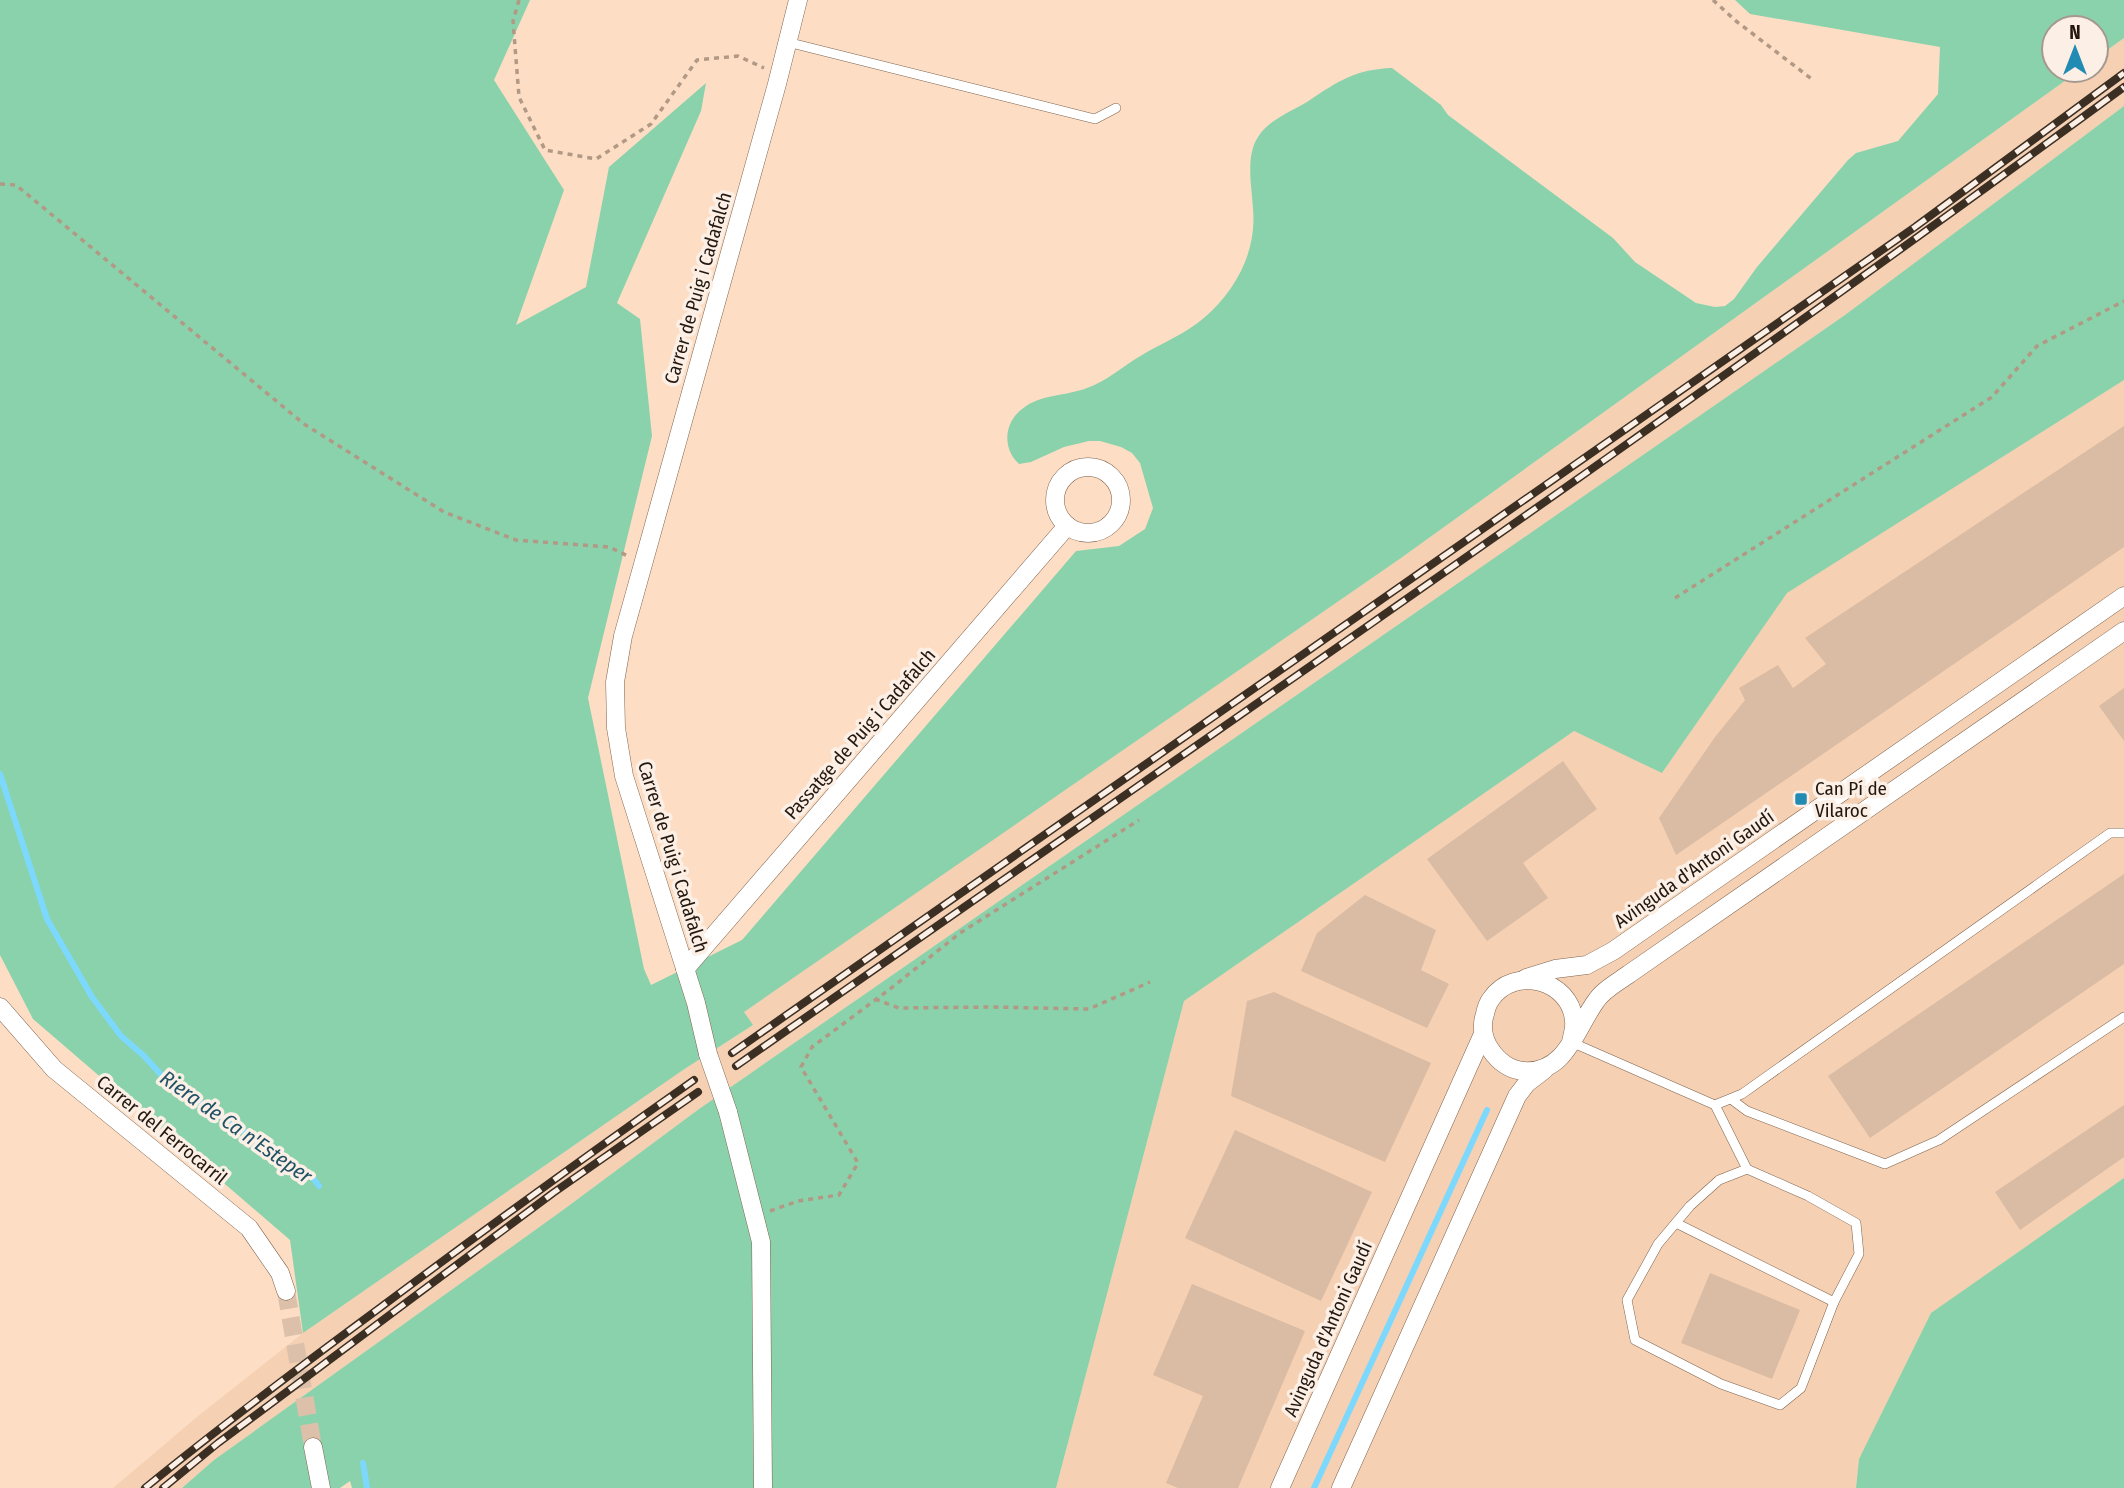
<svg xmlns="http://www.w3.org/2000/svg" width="2124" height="1488" viewBox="0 0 2124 1488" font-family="'Fira Sans Condensed',sans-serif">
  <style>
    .built { fill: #f5d0b3 }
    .green { fill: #8ad2ab }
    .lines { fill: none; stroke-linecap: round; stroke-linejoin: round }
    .stream { stroke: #7dd8fe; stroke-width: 6 }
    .building { fill: #dabca4 }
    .street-tunnel { stroke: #dcc0aa; stroke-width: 18; stroke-dasharray: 18 9; stroke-linecap: butt }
    .lane-casing { stroke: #7e634d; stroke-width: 10 }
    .street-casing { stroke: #7e634d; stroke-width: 19 }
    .path { stroke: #b19985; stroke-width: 3.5; stroke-dasharray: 5 5; stroke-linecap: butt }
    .lane { stroke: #fff; stroke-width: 9 }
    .street { stroke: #fff; stroke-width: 18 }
    .rail-casing { stroke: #3b2e23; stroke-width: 8 }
    .rail { stroke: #fcefe5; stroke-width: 5; stroke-dasharray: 16; stroke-linecap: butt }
    .street-bridge-casing { stroke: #7e634d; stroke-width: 19; stroke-linecap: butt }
    .street-bridge { stroke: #fff; stroke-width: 18 }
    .poi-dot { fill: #228bb3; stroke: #fcefe5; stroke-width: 2.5 }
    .labels { text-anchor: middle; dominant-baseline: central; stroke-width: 7; stroke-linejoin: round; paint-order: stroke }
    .street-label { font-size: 19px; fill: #23180f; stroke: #fcefe5 }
    .poi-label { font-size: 19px; fill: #23180f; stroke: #fcefe5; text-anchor: start }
    .water-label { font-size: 21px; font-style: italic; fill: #1f5266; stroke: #fcefe5 }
  </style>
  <rect width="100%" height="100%" fill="#fddec5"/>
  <g class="built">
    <polygon points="2124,38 2124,106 1845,315 699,1109 563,1210 214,1460 182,1488 113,1488 198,1416 303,1333 683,1070 753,1025 743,1012 1401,558 2080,70 2096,70 2096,58"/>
    <polygon points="2124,380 2124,1178 1931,1313 1859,1459 1856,1488 1056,1488 1184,1001 1574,731 1663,772 1786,593"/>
  </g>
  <g class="green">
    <path d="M0,0H530L494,80L564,190L516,325L586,287L609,167L706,83L701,111L617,303L640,319L652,436L588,698L644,969L651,985L742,940L1076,551L1119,546L1145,529L1153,508L1140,463L1132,453L1121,447L1100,441H1089L1064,447L1031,462L1019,464C1002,448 1004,423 1022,409C1040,394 1067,396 1087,388C1107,381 1123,366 1142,355C1162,343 1187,333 1205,317C1236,290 1257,251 1253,209C1252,187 1245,157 1258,137C1269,119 1293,111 1310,100C1338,81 1357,69 1392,68L1441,105L1448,115L1613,238L1635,262L1696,303L1715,307L1725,306L1734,299L1757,267L1848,160L1856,153L1898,141L1938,94L1940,47L1750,14L1735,0H2124V38L2096,58V28H2054V70H2080L1401,558L744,1012L753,1025L683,1070L303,1333L290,1240L33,1019L0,955Z"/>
    <polygon points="2124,106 2124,380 1787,593 1662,773 1574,731 1184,1001 1056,1488 352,1488 350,1481 340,1488 182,1488 214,1460 563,1210 699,1109 1845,315"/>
    <polygon points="2124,1178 2124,1488 1856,1488 1859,1459 1931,1313"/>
  </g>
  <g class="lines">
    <g class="stream">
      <polyline points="0,774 47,919 92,997 121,1036 144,1056 164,1078 313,1178 319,1186"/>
      <polyline points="363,1463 367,1488"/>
      <polyline points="1314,1488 1487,1110"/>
    </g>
  </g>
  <g class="building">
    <polygon points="2124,426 2124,547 1676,855 1659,818 1715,737 1745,700 1739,688 1778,665 1793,688 1826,664 1805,638"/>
    <polygon points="2124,688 2124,741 2099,706"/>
    <polygon points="1563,761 1597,809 1523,863 1548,898 1487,941 1427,859"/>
    <polygon points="2124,874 2124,964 1870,1138 1828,1076"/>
    <polygon points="1365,895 1436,930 1421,970 1449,984 1427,1028 1301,971 1317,933"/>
    <polygon points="1274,992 1431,1063 1385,1162 1231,1096 1247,1001"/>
    <polygon points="2124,1105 2124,1157 2020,1230 1995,1192"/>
    <polygon points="1235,1130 1372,1192 1321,1301 1185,1238"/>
    <polygon points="1710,1273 1800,1310 1772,1379 1681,1343"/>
    <polygon points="1192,1284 1305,1331 1238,1488 1178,1488 1166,1483 1203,1396 1153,1375"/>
  </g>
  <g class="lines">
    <polyline class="street-tunnel" points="286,1291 313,1447"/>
    <defs>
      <g id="lane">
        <polyline points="787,42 1095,119 1116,108"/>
        <polyline points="1571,1042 1715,1105 1747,1169 1808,1196 1856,1223 1859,1254 1834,1302 1801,1388 1780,1405 1721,1384 1635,1340 1627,1300 1658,1244 1690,1206 1719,1180 1747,1169"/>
        <polyline points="1731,1099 1747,1111 1885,1164 1939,1140 2124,1017"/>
        <polyline points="1715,1105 1742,1094 2110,833 2124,833"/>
        <polyline points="1676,1223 1834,1302"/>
      </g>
      <g id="street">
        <circle cx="1088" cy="500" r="33"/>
        <polyline points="685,969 1067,526"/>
        <polyline points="1526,978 1555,969 1587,965 1613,951 2124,596"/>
        <polyline points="0,1007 54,1069 249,1228 280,1273 286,1291"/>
        <path d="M1571,1042C1572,1036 1575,1028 1574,1021C1571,980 1514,965 1491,999C1488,1003 1486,1009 1485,1014C1481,1025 1483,1039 1490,1049C1498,1061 1509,1070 1524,1071C1566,1074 1576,1028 1596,1001C1603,990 1618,982 1629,974L2124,631"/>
        <polyline points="708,1054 696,1003 624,776 616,728 615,682 623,636 777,84 798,0"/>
        <polyline points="728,1112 761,1242 763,1488"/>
        <polyline points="313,1447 321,1488"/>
        <polyline points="1280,1488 1483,1034"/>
        <polyline points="1341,1488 1517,1096 1527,1083 1544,1070"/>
      </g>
    </defs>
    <use href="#lane" class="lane-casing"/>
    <use href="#street" class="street-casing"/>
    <g class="path">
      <polyline points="519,0 513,21 519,97 545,150 596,159 651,124 697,60 738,56 764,68"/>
      <polyline points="1713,0 1736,21 1813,80"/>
      <polyline points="0,184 16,185 304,424 444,512 516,540 609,547 628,556"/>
      <polyline points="1675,598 1992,397 2037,346 2124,301"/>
      <polyline points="875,999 899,1008 990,1007 1089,1009 1150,982"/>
      <polyline points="770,1211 798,1201 839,1195 858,1163 801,1067 812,1047 890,989 960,933 1139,820"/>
    </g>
    <use href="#lane" class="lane"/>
    <use href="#street" class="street"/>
    <defs>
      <g id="rail">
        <polyline points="732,1053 1915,227 2124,73"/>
        <path d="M736,1066C1200,742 1667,422 2124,87"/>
        <path d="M145,1488C222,1425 301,1366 381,1307C484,1230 589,1154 694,1080"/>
        <polyline points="163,1488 218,1443 553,1193 698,1092"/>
      </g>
    </defs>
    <use href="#rail" class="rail-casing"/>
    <use href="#rail" class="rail"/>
    <defs>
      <polyline id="street-bridge" points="708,1054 728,1112"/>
    </defs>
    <use href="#street-bridge" class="street-bridge-casing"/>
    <use href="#street-bridge" class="street-bridge"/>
  </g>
  <rect class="poi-dot" x="1794" y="792" width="14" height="14" rx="3.5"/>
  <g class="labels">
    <g class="street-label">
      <text transform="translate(698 288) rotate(-74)">Carrer de Puig i Cadafalch</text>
      <text transform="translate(860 734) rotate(-49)">Passatge de Puig i Cadafalch</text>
      <text transform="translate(673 857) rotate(73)">Carrer de Puig i Cadafalch</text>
      <text transform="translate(1694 869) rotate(-35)">Avinguda d'Antoni Gaudí</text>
      <text transform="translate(162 1130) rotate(39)">Carrer del Ferrocarril</text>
      <text transform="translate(1328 1329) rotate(-66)">Avinguda d'Antoni Gaudí</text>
    </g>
    <g class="poi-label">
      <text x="1815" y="788">Can Pí de<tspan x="1815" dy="22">Vilaroc</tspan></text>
    </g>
    <g class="water-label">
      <text transform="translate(236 1127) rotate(35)">Riera de Ca n'Esteper</text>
    </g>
  </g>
  <g transform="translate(2075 49)"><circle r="33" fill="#fcefe5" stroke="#a5998f" stroke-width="2"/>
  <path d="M0-5L12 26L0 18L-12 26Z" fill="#228bb3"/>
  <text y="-10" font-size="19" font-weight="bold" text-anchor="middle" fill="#23180f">N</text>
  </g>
</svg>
